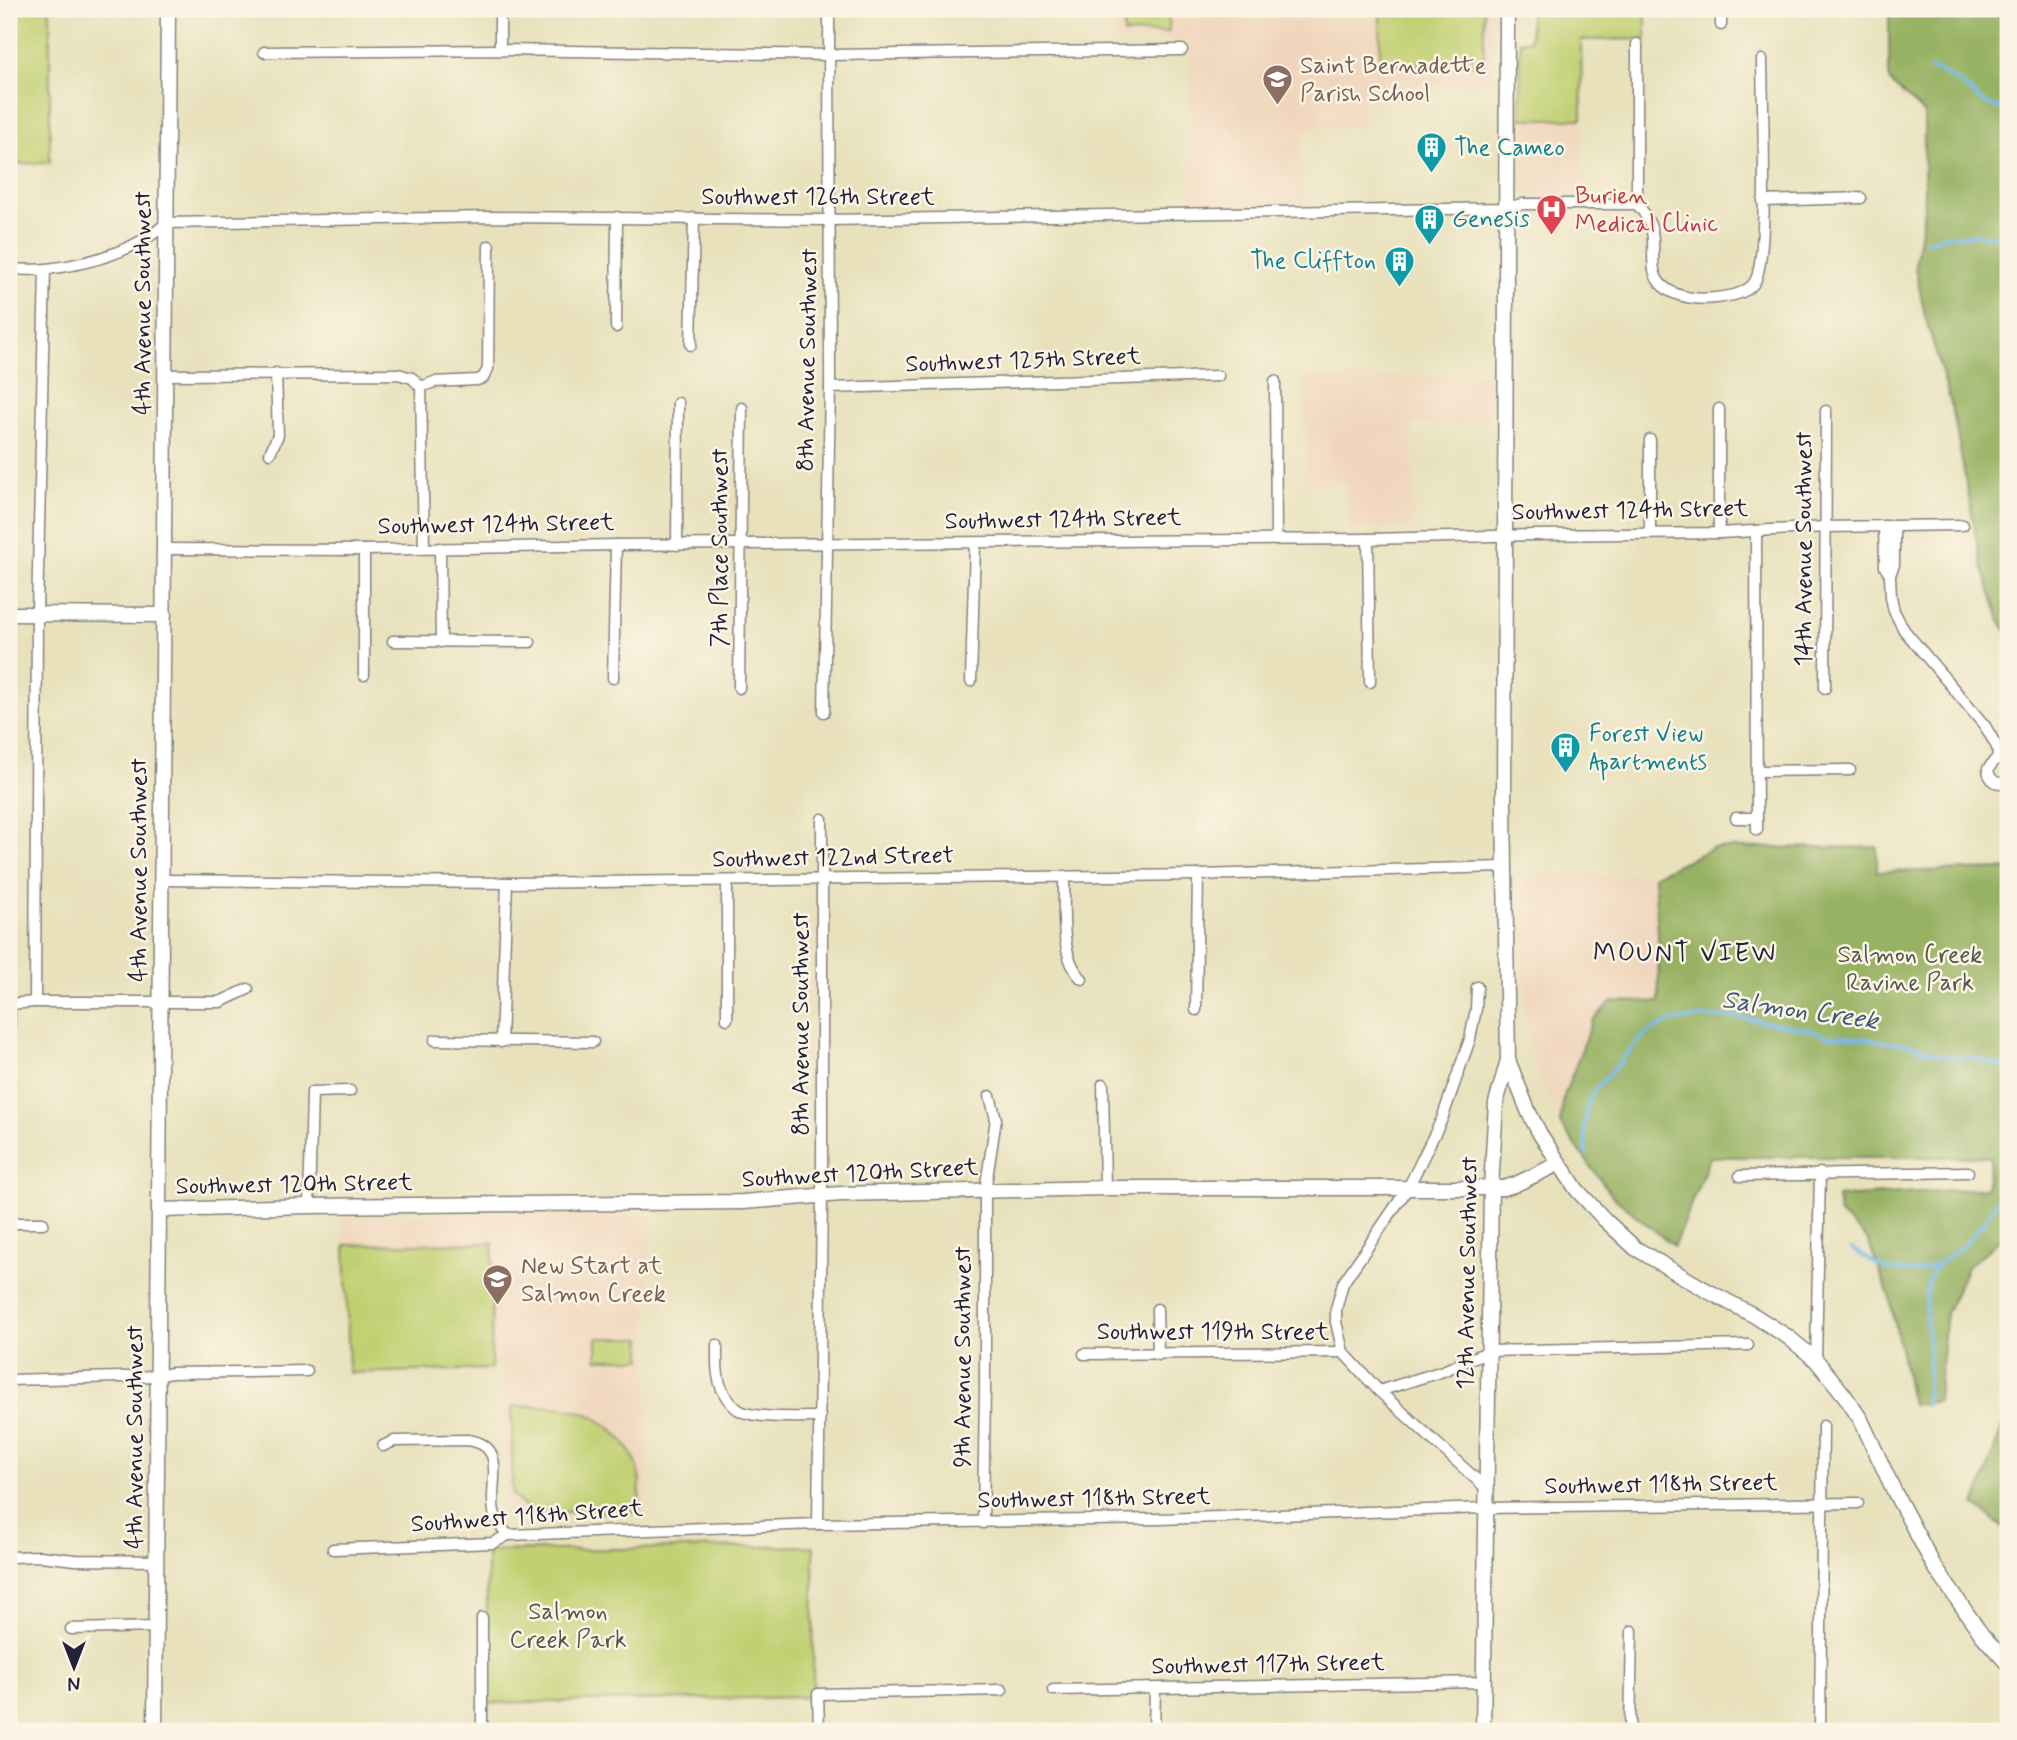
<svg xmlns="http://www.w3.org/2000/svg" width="2017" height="1740" viewBox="0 0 2017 1740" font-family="Mynerve,sans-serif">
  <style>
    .built { fill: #f0d6bc }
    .green { fill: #c1d072; stroke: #727956; stroke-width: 2 }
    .forest { fill: #98b264; stroke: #5d6a50; stroke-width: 2 }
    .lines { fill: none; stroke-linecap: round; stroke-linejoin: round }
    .stream { stroke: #74baeb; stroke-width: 3.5 }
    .street-casing { stroke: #85827c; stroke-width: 13 }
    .secondary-casing { stroke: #85827c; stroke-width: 17 }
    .street { stroke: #fff; stroke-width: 10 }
    .secondary { stroke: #fff; stroke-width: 14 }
    .labels { text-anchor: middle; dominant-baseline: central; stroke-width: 5; stroke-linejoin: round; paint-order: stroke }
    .education-label { font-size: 24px; fill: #785e54; stroke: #fcf5e5; text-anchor: start }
    .culture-label { font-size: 24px; fill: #0d838f; stroke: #fcf5e5; text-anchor: start }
    .health-label { font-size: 24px; fill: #be3a42; stroke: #fcf5e5; text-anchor: start }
    .street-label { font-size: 24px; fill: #22223b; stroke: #fcf5e5 }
    .park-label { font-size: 24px; fill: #52564c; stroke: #fcf5e5 }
    .neighbourhood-label { font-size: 26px; letter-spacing: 2px; fill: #22223b; stroke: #fcf5e5 }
    .water-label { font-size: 26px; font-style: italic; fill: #3f5779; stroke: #fcf5e5 }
  </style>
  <rect width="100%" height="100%" fill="#fcf5e5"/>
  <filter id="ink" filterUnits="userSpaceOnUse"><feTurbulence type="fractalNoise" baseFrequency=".0143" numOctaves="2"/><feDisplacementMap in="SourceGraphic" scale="14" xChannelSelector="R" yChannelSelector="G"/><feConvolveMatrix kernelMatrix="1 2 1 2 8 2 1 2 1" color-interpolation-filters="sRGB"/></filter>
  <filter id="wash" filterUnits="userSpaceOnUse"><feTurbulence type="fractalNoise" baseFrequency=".00686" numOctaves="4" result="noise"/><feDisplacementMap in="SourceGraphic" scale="28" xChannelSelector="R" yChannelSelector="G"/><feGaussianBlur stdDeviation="1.57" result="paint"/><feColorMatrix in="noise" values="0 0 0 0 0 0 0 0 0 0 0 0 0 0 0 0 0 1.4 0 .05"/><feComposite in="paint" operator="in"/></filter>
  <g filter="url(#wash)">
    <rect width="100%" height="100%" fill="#e8e1bc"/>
    <g class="built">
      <polygon points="1115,9 1493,9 1495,84 1364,86 1364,127 1302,129 1304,202 1192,204 1189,40 1116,41"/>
      <polygon points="1582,119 1582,197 1533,197 1525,194 1520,187 1520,120"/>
      <polygon points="1491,375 1492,423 1412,424 1414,528 1347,529 1346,484 1306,484 1305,378"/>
      <polygon points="1654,875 1658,934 1659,1002 1612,1001 1564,1096 1561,1120 1538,1078 1525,1024 1523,877"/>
      <polygon points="477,1213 650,1215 646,1515 505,1517 504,1369 349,1373 344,1217"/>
    </g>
    <g class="green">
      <polygon points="9,9 50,9 50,163 9,164"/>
      <polygon points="1124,9 1169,9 1169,32 1124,34"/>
      <polygon points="1380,9 1484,9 1484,64 1380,65"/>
      <polygon points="1530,9 1646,9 1646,39 1581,40 1582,119 1521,119 1520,41 1530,40"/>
      <polygon points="493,1243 491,1369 349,1373 345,1245"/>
      <rect x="597" y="1338" width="45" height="21"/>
      <path d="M512,1406C555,1406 592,1404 622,1440C629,1449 638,1462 639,1474C641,1486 639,1500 639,1512H531L512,1495Z"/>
      <polygon points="814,1546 813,1697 487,1703 487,1551"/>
    </g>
    <g class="forest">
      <polygon points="1889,9 2008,9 2008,633 2000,620 1981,563 1952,407 1925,316 1915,267 1924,209 1924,113 1889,81"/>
      <polygon points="1877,847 1877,872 2008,869 2008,1233 1967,1267 1946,1313 1938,1401 1912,1405 1889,1295 1867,1239 1839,1213 1837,1197 1986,1188 1991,1157 1710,1157 1674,1246 1613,1197 1560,1124 1564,1096 1593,1020 1612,1001 1659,1002 1658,934 1654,875 1713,848"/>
      <polygon points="2008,1416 2008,1531 1975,1505 2004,1422"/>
    </g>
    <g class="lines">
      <g class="stream">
        <polyline points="1930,69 1939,71 1967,88 1979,100 1998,108 2008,108"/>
        <polyline points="1926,242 1946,235 1964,236 1976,234 2001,238 2008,243"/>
        <polyline points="1586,1155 1584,1128 1587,1106 1593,1092 1645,1034 1671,1021 1707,1017 1733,1017 1755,1020 1812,1030 1826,1036 1845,1036 1911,1045 1938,1055 1951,1058 1969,1057 2008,1068"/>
        <polyline points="1852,1249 1884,1269 1916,1272 1937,1264"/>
        <path d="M1926,1406C1925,1387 1930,1370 1929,1352C1928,1327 1920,1294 1933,1271C1938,1262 1957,1251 1966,1243C1984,1225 1997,1203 2008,1180"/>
      </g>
    </g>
  </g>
  <g filter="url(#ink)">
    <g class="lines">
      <defs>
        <g id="street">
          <polyline points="1721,9 1721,25"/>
          <path d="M1637,44V204C1644,212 1650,221 1652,232C1656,250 1647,274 1664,287C1677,298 1699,300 1715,298C1728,297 1746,294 1754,283C1770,261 1762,97 1762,60"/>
          <polyline points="500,50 500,9"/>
          <polyline points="264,52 501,50 830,55 1182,50"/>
          <polyline points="1763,201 1861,198"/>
          <path d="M9,269C21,269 35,271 47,269C88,264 135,251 167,223L489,217L830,220L1505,208L1523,204H1637"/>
          <polyline points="616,327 617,217"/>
          <polyline points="691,345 694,218"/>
          <polyline points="165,375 398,374 412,378 421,387"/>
          <polyline points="1275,381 1276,540"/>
          <polyline points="421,387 434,382 477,380 483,378 488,369 489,246"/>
          <polyline points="421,387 424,548"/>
          <polyline points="830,388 1218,376"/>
          <polyline points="1650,440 1650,533"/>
          <polyline points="270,453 278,435 276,373"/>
          <polyline points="1884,526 1885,567 1890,575"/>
          <polyline points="1894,526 1894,565 1890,575 1891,597 1894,611 1904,630 1985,726 1997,747 1998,758"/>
          <polyline points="1756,531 1757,830"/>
          <polyline points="1719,533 1719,409"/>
          <polyline points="1368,539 1370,682"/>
          <polyline points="677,545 678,403"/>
          <polyline points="440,548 441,642"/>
          <polyline points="165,549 364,550 616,545 1368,539 1534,535 1719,533 1826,527 1963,525"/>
          <polyline points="364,550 364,675"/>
          <polyline points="393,641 530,642"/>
          <polyline points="613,678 616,545"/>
          <polyline points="971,681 975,544"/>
          <polyline points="739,688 742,408"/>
          <polyline points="1825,688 1826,411"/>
          <polyline points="824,712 830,388 829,9"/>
          <path d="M2008,761L2002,758L1995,760L1988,769C1989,781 1998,786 2008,781"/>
          <polyline points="1757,771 1850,770"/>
          <polyline points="1736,818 1757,818"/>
          <path d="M1064,876C1065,907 1058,956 1082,979"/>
          <polyline points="162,880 507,883 1198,875 1504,867"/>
          <polyline points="727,881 727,1019"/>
          <polyline points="1477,987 1476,1009 1470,1039 1442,1119 1408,1188 1343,1283 1336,1309 1336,1322 1343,1352 1379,1391 1487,1489"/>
          <polyline points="35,1002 37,614 45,270"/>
          <polyline points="9,1004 35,1002 220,1002 248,989"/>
          <polyline points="1196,1010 1198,875"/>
          <polyline points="435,1040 593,1042"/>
          <polyline points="501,1042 507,883"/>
          <polyline points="1103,1084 1105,1188"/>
          <polyline points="9,1098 10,1004"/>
          <polyline points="1740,1176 1968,1172"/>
          <polyline points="309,1206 312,1092 350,1091"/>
          <polyline points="9,1223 43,1223"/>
          <polyline points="1157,1309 1158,1355"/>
          <path d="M717,1345C717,1360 716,1376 722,1389C725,1396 732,1406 739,1410C752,1419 802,1417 820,1417"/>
          <polyline points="1084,1354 1343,1352"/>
          <polyline points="1816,1360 1820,1173"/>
          <polyline points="9,1380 158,1376 171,1373 307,1371"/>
          <polyline points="1379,1391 1443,1371 1489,1351 1748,1345"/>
          <path d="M383,1446L394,1441L468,1440C511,1446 486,1488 495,1516C497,1524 503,1529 508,1535"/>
          <polyline points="983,1523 985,1390 985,1191 996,1119 990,1096"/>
          <polyline points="818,1524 822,1195 822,819"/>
          <polyline points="333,1549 493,1543 508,1535 818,1524 1159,1519 1487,1508 1858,1503"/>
          <polyline points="9,1557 40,1556 75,1560 157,1561"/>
          <polyline points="71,1629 157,1627"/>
          <polyline points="1053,1690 1484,1682"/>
          <polyline points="251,1731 254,1730"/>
          <polyline points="482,1731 482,1618"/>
          <polyline points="819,1731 818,1694 1002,1690"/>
          <polyline points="1154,1731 1155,1689"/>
          <polyline points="1630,1731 1632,1631"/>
          <polyline points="1820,1731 1823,1426"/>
        </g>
        <g id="secondary">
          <polyline points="1507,9 1504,805 1508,1060 1529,1113 1540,1134 1577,1190 1605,1220 1635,1248 1704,1289 1755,1316 1788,1337 1816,1360 1845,1396 1861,1420 1895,1493 1934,1566 1982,1635 2008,1664"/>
          <polyline points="9,614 164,615"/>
          <polyline points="159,1210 309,1206 743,1202 841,1194 1105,1188 1503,1188 1514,1185 1558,1164"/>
          <polyline points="155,1731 168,9"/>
          <polyline points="1483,1731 1491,1188 1496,1103 1508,1060"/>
        </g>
      </defs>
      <use href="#street" class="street-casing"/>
      <use href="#secondary" class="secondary-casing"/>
      <use href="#street" class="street"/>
      <use href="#secondary" class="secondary"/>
    </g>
  </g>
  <defs>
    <symbol id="school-pin" viewBox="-11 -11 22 30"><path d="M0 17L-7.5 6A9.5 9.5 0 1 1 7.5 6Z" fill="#8d6e63" stroke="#fcf5e5"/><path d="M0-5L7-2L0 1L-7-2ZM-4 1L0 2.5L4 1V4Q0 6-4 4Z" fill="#fff"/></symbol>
    <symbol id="building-pin" viewBox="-11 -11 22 30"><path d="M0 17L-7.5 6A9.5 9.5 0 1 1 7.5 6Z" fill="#0f9aa8" stroke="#fcf5e5"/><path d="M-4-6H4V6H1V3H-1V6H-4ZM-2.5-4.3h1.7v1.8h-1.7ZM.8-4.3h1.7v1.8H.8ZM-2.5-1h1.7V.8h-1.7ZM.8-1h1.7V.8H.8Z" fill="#fff"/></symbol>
    <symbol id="hospital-pin" viewBox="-11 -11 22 30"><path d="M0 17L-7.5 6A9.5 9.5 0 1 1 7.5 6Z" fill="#e0444e" stroke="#fcf5e5"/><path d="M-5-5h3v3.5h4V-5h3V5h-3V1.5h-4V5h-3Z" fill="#fff"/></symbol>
  </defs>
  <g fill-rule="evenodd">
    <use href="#school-pin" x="1260" y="62" width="35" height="47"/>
    <use href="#building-pin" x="1414" y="130" width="35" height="47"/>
    <use href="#hospital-pin" x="1534" y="192" width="35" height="47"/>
    <use href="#building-pin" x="1412" y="202" width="35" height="47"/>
    <use href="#building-pin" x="1382" y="244" width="35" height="47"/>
    <use href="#building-pin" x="1548" y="730" width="35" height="47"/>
    <use href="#school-pin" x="480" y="1262" width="35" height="47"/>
  </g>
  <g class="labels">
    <g class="education-label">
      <text x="1300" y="66">Saint Bernadette<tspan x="1300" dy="28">Parish School</tspan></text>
      <text x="521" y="1266">New Start at<tspan x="521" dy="28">Salmon Creek</tspan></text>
    </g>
    <g class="culture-label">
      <text x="1454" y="148">The Cameo</text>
      <text x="1452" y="219">Genesis</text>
      <text x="1376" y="261" text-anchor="end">The Cliffton</text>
      <text x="1589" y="734">Forest View<tspan x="1589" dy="28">Apartments</tspan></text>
    </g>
    <g class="health-label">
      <text x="1575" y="196">Burien<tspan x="1575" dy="28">Medical Clinic</tspan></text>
    </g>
    <g class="street-label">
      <text x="818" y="197">Southwest 126th Street</text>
      <text transform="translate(143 303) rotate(-90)">4th Avenue Southwest</text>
      <text transform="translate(808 360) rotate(-89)">8th Avenue Southwest</text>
      <text transform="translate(1023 361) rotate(-2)">Southwest 125th Street</text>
      <text transform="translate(1630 511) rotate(-1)">Southwest 124th Street</text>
      <text transform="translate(1063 520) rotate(-1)">Southwest 124th Street</text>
      <text transform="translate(496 525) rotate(-1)">Southwest 124th Street</text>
      <text transform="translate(720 548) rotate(-90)">7th Place Southwest</text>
      <text transform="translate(1804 549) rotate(-90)">14th Avenue Southwest</text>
      <text transform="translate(833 858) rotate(-1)">Southwest 122nd Street</text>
      <text transform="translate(139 870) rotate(-90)">4th Avenue Southwest</text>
      <text transform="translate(801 1024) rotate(-90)">8th Avenue Southwest</text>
      <text transform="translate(860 1174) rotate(-3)">Southwest 120th Street</text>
      <text transform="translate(294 1185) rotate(-1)">Southwest 120th Street</text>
      <text transform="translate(1468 1273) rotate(-89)">12th Avenue Southwest</text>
      <text x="1213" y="1332">Southwest 119th Street</text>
      <text transform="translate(963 1357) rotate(-90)">9th Avenue Southwest</text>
      <text transform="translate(135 1437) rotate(-90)">4th Avenue Southwest</text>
      <text transform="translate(1661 1485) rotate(-1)">Southwest 118th Street</text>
      <text transform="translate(1094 1499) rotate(-1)">Southwest 118th Street</text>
      <text transform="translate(527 1517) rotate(-4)">Southwest 118th Street</text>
      <text transform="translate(1268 1665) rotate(-1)">Southwest 117th Street</text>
    </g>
    <g class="park-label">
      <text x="1910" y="955">Salmon Creek<tspan x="1910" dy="28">Ravine Park</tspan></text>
      <text x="568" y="1612">Salmon<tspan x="568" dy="28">Creek Park</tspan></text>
    </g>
    <g class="neighbourhood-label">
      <text x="1685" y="954">MOUNT VIEW</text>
    </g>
    <g class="water-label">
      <text transform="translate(1800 1011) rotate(8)">Salmon Creek</text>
    </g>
  </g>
  <rect width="2017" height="1740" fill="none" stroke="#fcf5e5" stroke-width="35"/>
  <g transform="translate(74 1667) rotate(180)" stroke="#fcf5e5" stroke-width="5" paint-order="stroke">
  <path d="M0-5L12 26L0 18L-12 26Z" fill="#22223b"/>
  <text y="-10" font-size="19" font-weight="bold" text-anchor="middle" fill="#22223b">N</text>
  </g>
</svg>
